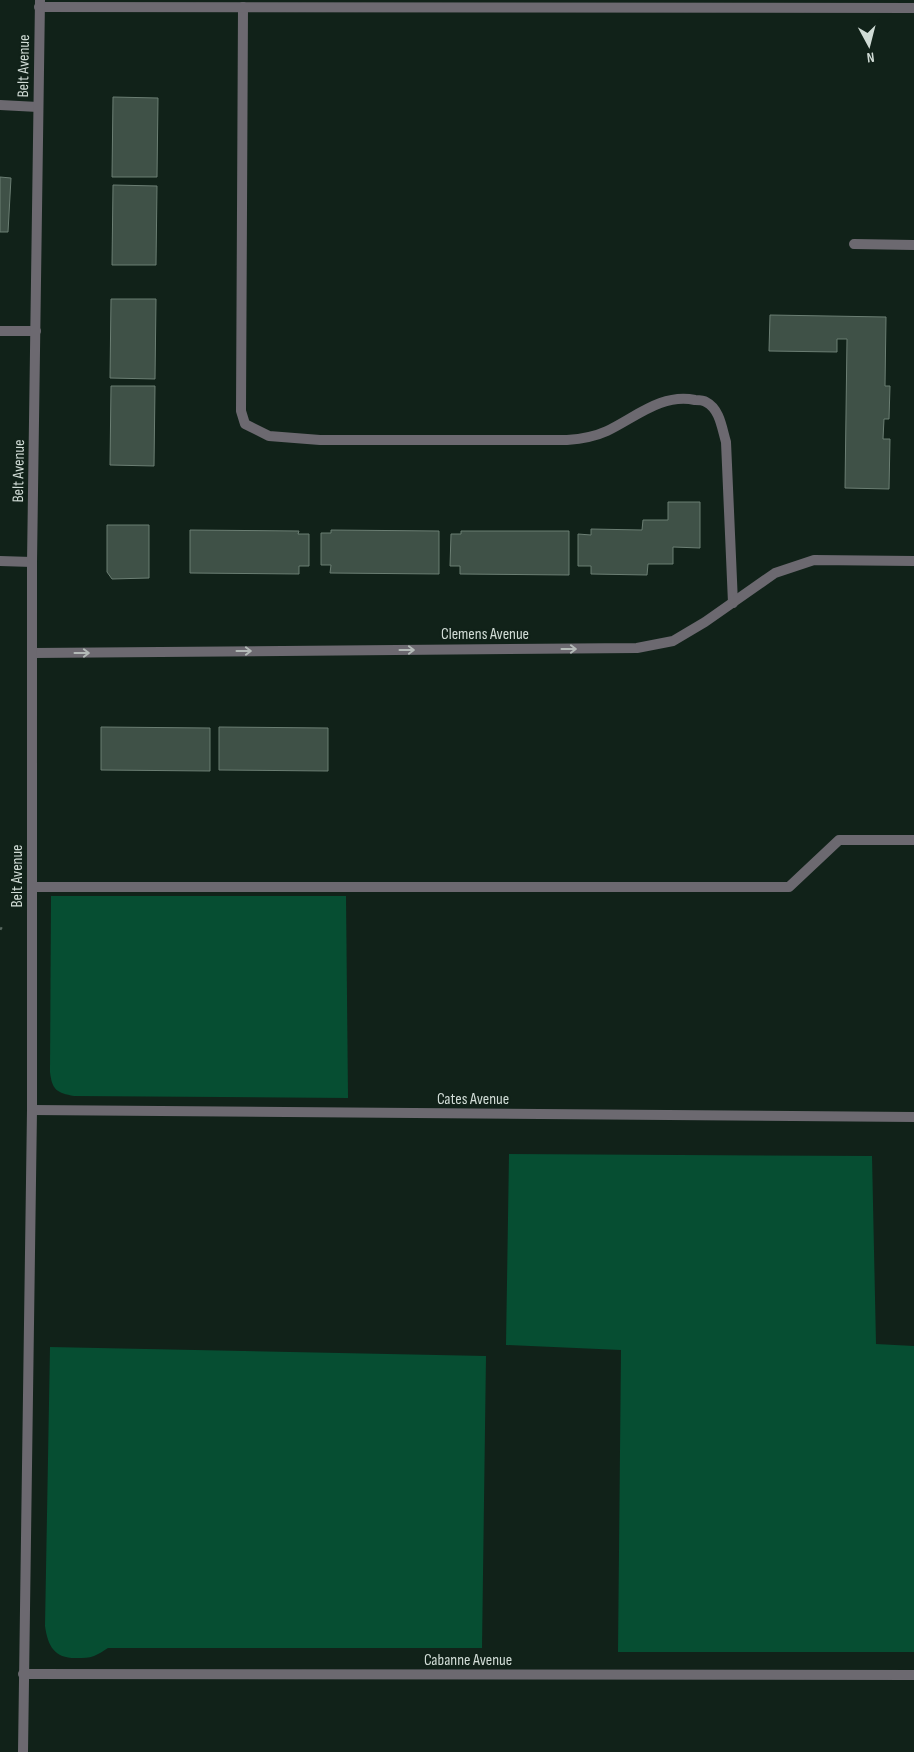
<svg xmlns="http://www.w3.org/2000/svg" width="914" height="1752" viewBox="0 0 914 1752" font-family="'Sofia Sans Condensed',sans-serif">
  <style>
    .green { fill: #064e32 }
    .building { fill: #3f5147; stroke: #6b7e73 }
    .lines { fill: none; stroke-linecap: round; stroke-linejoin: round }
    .path { stroke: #58675f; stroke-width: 3; stroke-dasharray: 5 2.5; stroke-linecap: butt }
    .lane { stroke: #6c6970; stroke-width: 10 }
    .street { stroke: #6c6970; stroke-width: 10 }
    .oneway { stroke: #b3bab7 }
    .labels { text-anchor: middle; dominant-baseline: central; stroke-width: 4; stroke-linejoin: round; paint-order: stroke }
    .street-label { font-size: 16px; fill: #d1dcd6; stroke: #112219 }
  </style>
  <rect width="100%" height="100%" fill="#112219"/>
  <g class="green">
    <path d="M51,896H346L348,1098L74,1096C57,1093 52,1090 50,1072Z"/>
    <polygon points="509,1154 872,1156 876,1344 914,1346 914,1652 618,1652 621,1350 506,1345"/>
    <path d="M50,1347L486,1356L482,1648H108C103,1651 99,1654 94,1656C89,1658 83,1658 78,1658C55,1659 48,1647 45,1626Z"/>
  </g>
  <g class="building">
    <polygon points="113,97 158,98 157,177 112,177"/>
    <polygon points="0,177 11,178 8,232 0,232"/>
    <polygon points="113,185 157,186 156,265 112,265"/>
    <polygon points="111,299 156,299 155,379 110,378"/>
    <polygon points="770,315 886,317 885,386 890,386 889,419 884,419 883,439 890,439 889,489 845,488 847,339 837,339 837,352 769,351"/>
    <polygon points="111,386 155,386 154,466 110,465"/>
    <polygon points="668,502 700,502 700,548 673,547 673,564 648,564 647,575 591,574 591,566 578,566 578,534 591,535 591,529 642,530 643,520 668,520"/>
    <polygon points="107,525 149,525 149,578 112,579 107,572"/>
    <polygon points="190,530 299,531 298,534 309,534 309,566 299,566 299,574 190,573"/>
    <polygon points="331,530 439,531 439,574 330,573 331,565 321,565 321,533 331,533"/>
    <polygon points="461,531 569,531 569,575 460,574 460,566 450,566 451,534 461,534"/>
    <polygon points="101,727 210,728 210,771 101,770"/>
    <polygon points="219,727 328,728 328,771 219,770"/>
  </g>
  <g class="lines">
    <polyline class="path" points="0,928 2,929"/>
    <g class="lane">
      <path d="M243,7L241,411L245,424L269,436L320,440H567C581,439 594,437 607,431C636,417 662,393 695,400C698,400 703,400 706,402C720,409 722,429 726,442L733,603"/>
      <polyline points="854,244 914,245"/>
      <polyline points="0,331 36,331"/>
      <polyline points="32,887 789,887 839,840 914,840"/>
    </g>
    <g class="street">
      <polyline points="39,7 914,8"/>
      <polyline points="0,105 38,107"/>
      <polyline points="0,561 32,562"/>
      <polyline points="33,653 637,648 673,641 705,622 775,573 814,560 914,561"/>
      <polyline points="32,1110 914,1117"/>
      <polyline points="23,1674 914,1675"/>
      <polyline points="23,1752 32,1110 32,562 40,0"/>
    </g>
  </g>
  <defs><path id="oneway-shaft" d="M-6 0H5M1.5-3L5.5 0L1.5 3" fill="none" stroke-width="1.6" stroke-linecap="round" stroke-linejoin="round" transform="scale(1.25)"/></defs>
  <g class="oneway">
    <use href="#oneway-shaft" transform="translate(569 649)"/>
    <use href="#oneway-shaft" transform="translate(407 650)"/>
    <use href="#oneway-shaft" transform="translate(244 651)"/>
    <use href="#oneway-shaft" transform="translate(82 653)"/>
  </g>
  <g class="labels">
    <g class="street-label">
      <text transform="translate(24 66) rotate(-89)">Belt Avenue</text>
      <text transform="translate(19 471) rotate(-89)">Belt Avenue</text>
      <text x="485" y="634">Clemens Avenue</text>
      <text transform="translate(17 876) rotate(-90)">Belt Avenue</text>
      <text x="473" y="1099">Cates Avenue</text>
      <text x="468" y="1660">Cabanne Avenue</text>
    </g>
  </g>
  <g transform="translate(869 45) rotate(173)" stroke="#112219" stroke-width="4" paint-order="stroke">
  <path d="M0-4L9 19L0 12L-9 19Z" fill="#d1dcd6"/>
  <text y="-8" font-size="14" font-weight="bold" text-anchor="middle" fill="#d1dcd6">N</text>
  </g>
</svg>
